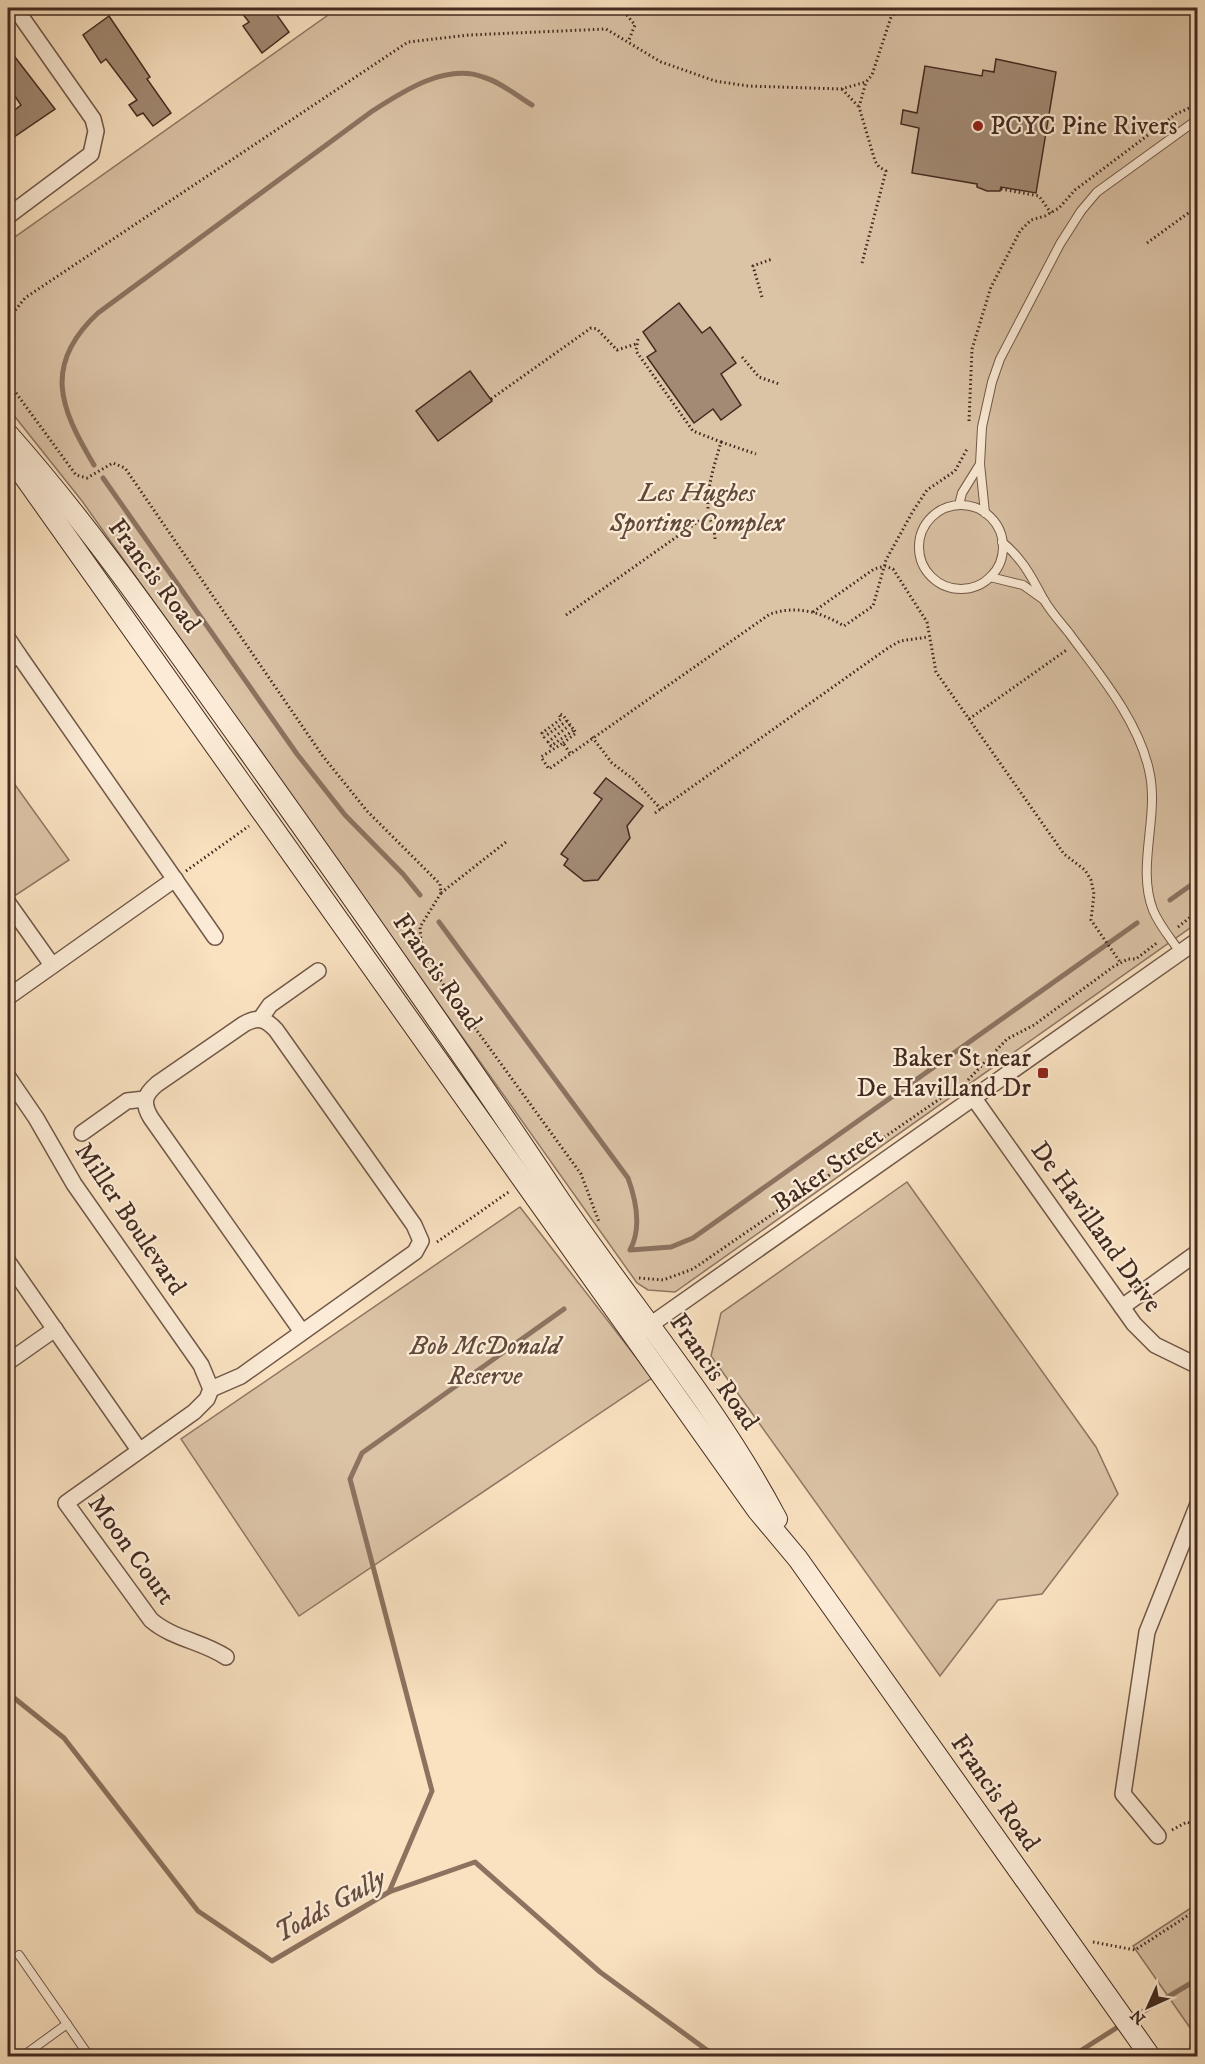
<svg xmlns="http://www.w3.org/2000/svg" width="1205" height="2064" viewBox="0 0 1205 2064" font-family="'IM FELL DW Pica',serif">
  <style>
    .green { fill: #dbc3a6; stroke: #8f7663; stroke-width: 1.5 }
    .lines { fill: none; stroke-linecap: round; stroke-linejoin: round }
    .stream { stroke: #8c7360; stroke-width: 5 }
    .building { fill: #a28a74; stroke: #432a20; stroke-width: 1.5 }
    .lane-casing { stroke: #715848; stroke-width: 10 }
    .street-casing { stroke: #715848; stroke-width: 18 }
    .secondary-casing { stroke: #432a20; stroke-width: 22 }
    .path { stroke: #432a20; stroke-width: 3; stroke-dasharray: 1.5 3; stroke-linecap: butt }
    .lane { stroke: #fcecd7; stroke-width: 8 }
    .street { stroke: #fcecd7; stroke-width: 15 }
    .secondary { stroke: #fcecd7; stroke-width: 20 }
    .poi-dot { fill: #8f2418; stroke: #fcecd7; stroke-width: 2 }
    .labels { text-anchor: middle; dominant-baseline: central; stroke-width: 4.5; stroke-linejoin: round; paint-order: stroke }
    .poi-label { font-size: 26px; fill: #432a20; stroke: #fcecd7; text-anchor: start }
    .park-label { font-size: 26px; font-style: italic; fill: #61493b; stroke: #fcecd7 }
    .street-label { font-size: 26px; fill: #432a20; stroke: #fcecd7 }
    .water-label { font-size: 27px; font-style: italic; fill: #674e40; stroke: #fcecd7 }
  </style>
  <rect width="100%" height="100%" fill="#fae2c1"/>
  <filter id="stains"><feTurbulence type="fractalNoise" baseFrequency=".00333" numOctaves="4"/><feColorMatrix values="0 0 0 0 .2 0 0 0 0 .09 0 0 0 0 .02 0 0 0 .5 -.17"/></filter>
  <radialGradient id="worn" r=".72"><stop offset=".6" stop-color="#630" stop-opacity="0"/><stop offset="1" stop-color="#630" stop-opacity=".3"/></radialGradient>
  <g class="green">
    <polygon points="338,8 1197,8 1197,923 675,1292 648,1290 637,1283 82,501 8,408 8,242"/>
    <polygon points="8,775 69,860 16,895 8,883"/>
    <polygon points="907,1182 1096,1447 1118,1494 1042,1594 998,1600 940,1676 711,1356 721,1313"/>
    <polygon points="520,1207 652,1378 299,1616 181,1439"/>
    <polygon points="1197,1904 1197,2056 1188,2056 1193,2032 1133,1946"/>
  </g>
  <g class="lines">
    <g class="stream">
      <path d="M94,465C60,408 42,365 98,313L371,112C402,92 445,63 483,77C501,82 517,96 532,105"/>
      <polyline points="103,478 297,754 345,815 403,874 420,895"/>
      <polyline points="1170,900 1198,880"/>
      <path d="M439,922L628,1178C636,1200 642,1228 630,1250L671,1247L693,1238L1137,923"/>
      <polyline points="8,1693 64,1738 198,1911 272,1961 389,1892 475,1862 600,1972 715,2056"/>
      <polyline points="389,1892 432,1791 350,1479 362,1453 564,1309"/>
      <polyline points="1129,2020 1198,1979"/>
      <polyline points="832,2056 846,2054 865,2056"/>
      <polyline points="1059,2056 1077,2053 1121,2025"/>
    </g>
  </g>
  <g class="building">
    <polygon points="238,8 272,8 289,32 262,53 243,26 249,22"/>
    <polygon points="109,16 150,77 147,79 171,113 153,126 143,113 137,116 129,105 137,100 106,59 101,63 83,35"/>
    <polygon points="8,48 55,109 8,141 8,115 21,105 8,86"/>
    <polygon points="996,59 1056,72 1036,193 1001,187 1000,191 987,191 977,187 977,184 912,173 919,128 901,124 903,110 917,113 925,66 982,76 983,70 994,72"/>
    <polygon points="679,303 702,333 710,327 736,363 721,374 741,405 721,420 713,409 694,423 647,357 656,351 643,332"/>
    <polygon points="470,371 492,401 438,441 416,411"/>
    <polygon points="606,778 643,806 627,826 630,838 598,880 584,881 564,865 568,859 561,854 602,799 594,793"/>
  </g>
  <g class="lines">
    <defs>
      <g id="lane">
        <circle cx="961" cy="547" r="42"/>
        <polyline points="959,505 962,493 980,464"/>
        <polyline points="985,513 980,464 982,427 992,382 1000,359 1060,244 1081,211 1097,192 1198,119"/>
        <path d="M1002,542C1023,559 1032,578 1044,600C1051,612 1061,623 1069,633C1099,674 1138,720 1149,770C1160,816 1136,866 1153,910C1159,925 1171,939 1180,952"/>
        <polyline points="990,577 1023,585 1044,600"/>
        <polyline points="19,1955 67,2024"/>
        <polyline points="23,2056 67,2024 89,2056"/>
      </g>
      <g id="street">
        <polyline points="8,216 91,154 96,131 93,119 15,8"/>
        <polyline points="8,639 18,654"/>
        <polyline points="8,662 18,654 215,937"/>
        <polyline points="8,903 52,965"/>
        <polyline points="8,997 175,879"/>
        <polyline points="261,1018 270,1005 318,971"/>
        <polyline points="8,1077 36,1118 74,1184 201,1365 211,1389"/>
        <polyline points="973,1097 1134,1324 1155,1345 1198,1366"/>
        <polyline points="82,1133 127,1101 145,1099"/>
        <polyline points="8,1262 139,1450"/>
        <polyline points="1122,1307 1198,1252"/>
        <polyline points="643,1330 1198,940"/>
        <polyline points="8,1362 55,1329"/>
        <path d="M211,1389L241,1376L415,1252L421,1241L414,1225L276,1030C266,1019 258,1016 244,1024L157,1084C144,1095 142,1103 151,1118L302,1332"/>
        <path d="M211,1389L207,1399L194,1412L66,1503L151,1620C173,1639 202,1641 226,1657"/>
        <polyline points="1158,1836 1123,1794 1147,1632 1198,1504"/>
      </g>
      <g id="secondary">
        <path d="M8,434C95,532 169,641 246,748C351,895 455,1043 555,1193C628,1302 716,1403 777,1519"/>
        <polyline points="8,454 757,1510 798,1559 1150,2056"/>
      </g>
    </defs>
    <use href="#lane" class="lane-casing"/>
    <use href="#street" class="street-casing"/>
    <use href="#secondary" class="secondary-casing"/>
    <g class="path">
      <polyline points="621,8 635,25 628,42"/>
      <polyline points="842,89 858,106"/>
      <polyline points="1001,189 1039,196 1051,213"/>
      <polyline points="1147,243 1198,206"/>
      <polyline points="862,263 886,171 879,167 875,161 859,107 866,82"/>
      <polyline points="762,297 753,266 772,259"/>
      <path d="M638,339L636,351L693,431L721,442C715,463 707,486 708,508C708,519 715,527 715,539"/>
      <polyline points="8,354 13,313 25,298 408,42 469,35 606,29 661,62 715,81 748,86 841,89 866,82 872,75 891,17 901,8"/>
      <polyline points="742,357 759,377 779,384"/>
      <polyline points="8,382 76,475 87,478 113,463 125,468 322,755 367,811 440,884 441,893 420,927 422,955 581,1174 599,1222"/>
      <polyline points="491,399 591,328 597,329 617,350 636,344"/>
      <polyline points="969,421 972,349 991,287 1020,231 1031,220 1045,216 1059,208 1075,190 1176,114 1198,104"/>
      <polyline points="721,442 756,454"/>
      <polyline points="813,612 874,569 885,566 893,569 927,622 936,672 1064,854 1085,870 1091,880 1094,894 1091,920 1120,962"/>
      <polyline points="566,615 709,514"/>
      <polyline points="969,719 1068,649"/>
      <polyline points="567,721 544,737 542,733 561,719 559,714 563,715 574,730"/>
      <polyline points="570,725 548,742 551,746 574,730"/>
      <polyline points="592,737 612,763 633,779 661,809"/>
      <polyline points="563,743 576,733 574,730"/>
      <path d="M570,753L563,743L541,757L549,769L770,614C796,605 821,612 844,626L873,606L886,560L913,511L927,490L955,471L967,449"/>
      <polyline points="655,813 888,648 900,641 928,637"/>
      <polyline points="186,871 249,826"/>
      <polyline points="441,893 506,842"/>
      <polyline points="1178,927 1198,911"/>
      <polyline points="968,1080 1007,1039 1034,1025 1113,967 1128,959 1136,959 1158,942"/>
      <polyline points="437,1242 510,1191"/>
      <polyline points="639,1278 663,1280 693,1269 947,1094"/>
      <polyline points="1172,1830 1187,1822 1198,1826"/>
      <polyline points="1093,1942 1135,1950 1198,1909"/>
    </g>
    <use href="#lane" class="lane"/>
    <use href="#street" class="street"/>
    <use href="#secondary" class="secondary"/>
  </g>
  <g class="poi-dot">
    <circle cx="978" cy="126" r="6"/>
    <rect x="1037" y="1067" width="12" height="12" rx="3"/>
  </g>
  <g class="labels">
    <g class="poi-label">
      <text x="990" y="126">PCYC Pine Rivers</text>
      <text x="1031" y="1058" text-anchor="end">Baker St near<tspan x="1031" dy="30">De Havilland Dr</tspan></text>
    </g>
    <g class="park-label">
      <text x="697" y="493">Les Hughes<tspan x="697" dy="30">Sporting Complex</tspan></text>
      <text x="485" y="1346">Bob McDonald<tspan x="485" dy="30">Reserve</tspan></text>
    </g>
    <g class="street-label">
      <text transform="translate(154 576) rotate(53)">Francis Road</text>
      <text transform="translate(437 972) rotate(55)">Francis Road</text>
      <text transform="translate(828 1170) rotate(-35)">Baker Street</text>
      <text transform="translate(130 1219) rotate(56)">Miller Boulevard</text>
      <text transform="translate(1096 1227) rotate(54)">De Havilland Drive</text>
      <text transform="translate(714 1372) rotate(55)">Francis Road</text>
      <text transform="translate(131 1550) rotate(54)">Moon Court</text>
      <text transform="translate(995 1793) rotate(55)">Francis Road</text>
    </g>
    <g class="water-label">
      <text transform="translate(330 1906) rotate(-29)">Todds Gully</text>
    </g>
  </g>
  <rect width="1205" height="2064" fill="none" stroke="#fae2c1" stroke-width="30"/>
  <rect x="9" y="9" width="1187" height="2046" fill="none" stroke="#432a20" stroke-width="3"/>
  <rect x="15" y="15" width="1175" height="2034" fill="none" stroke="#432a20" stroke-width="1.5"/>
  <g transform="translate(1148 2007) rotate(225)" stroke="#fcecd7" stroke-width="4.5" paint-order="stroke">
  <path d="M0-4.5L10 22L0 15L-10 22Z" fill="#432a20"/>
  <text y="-9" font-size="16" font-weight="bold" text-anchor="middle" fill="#432a20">N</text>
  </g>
  <rect width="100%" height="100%" filter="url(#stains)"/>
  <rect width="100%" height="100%" fill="url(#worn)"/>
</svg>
